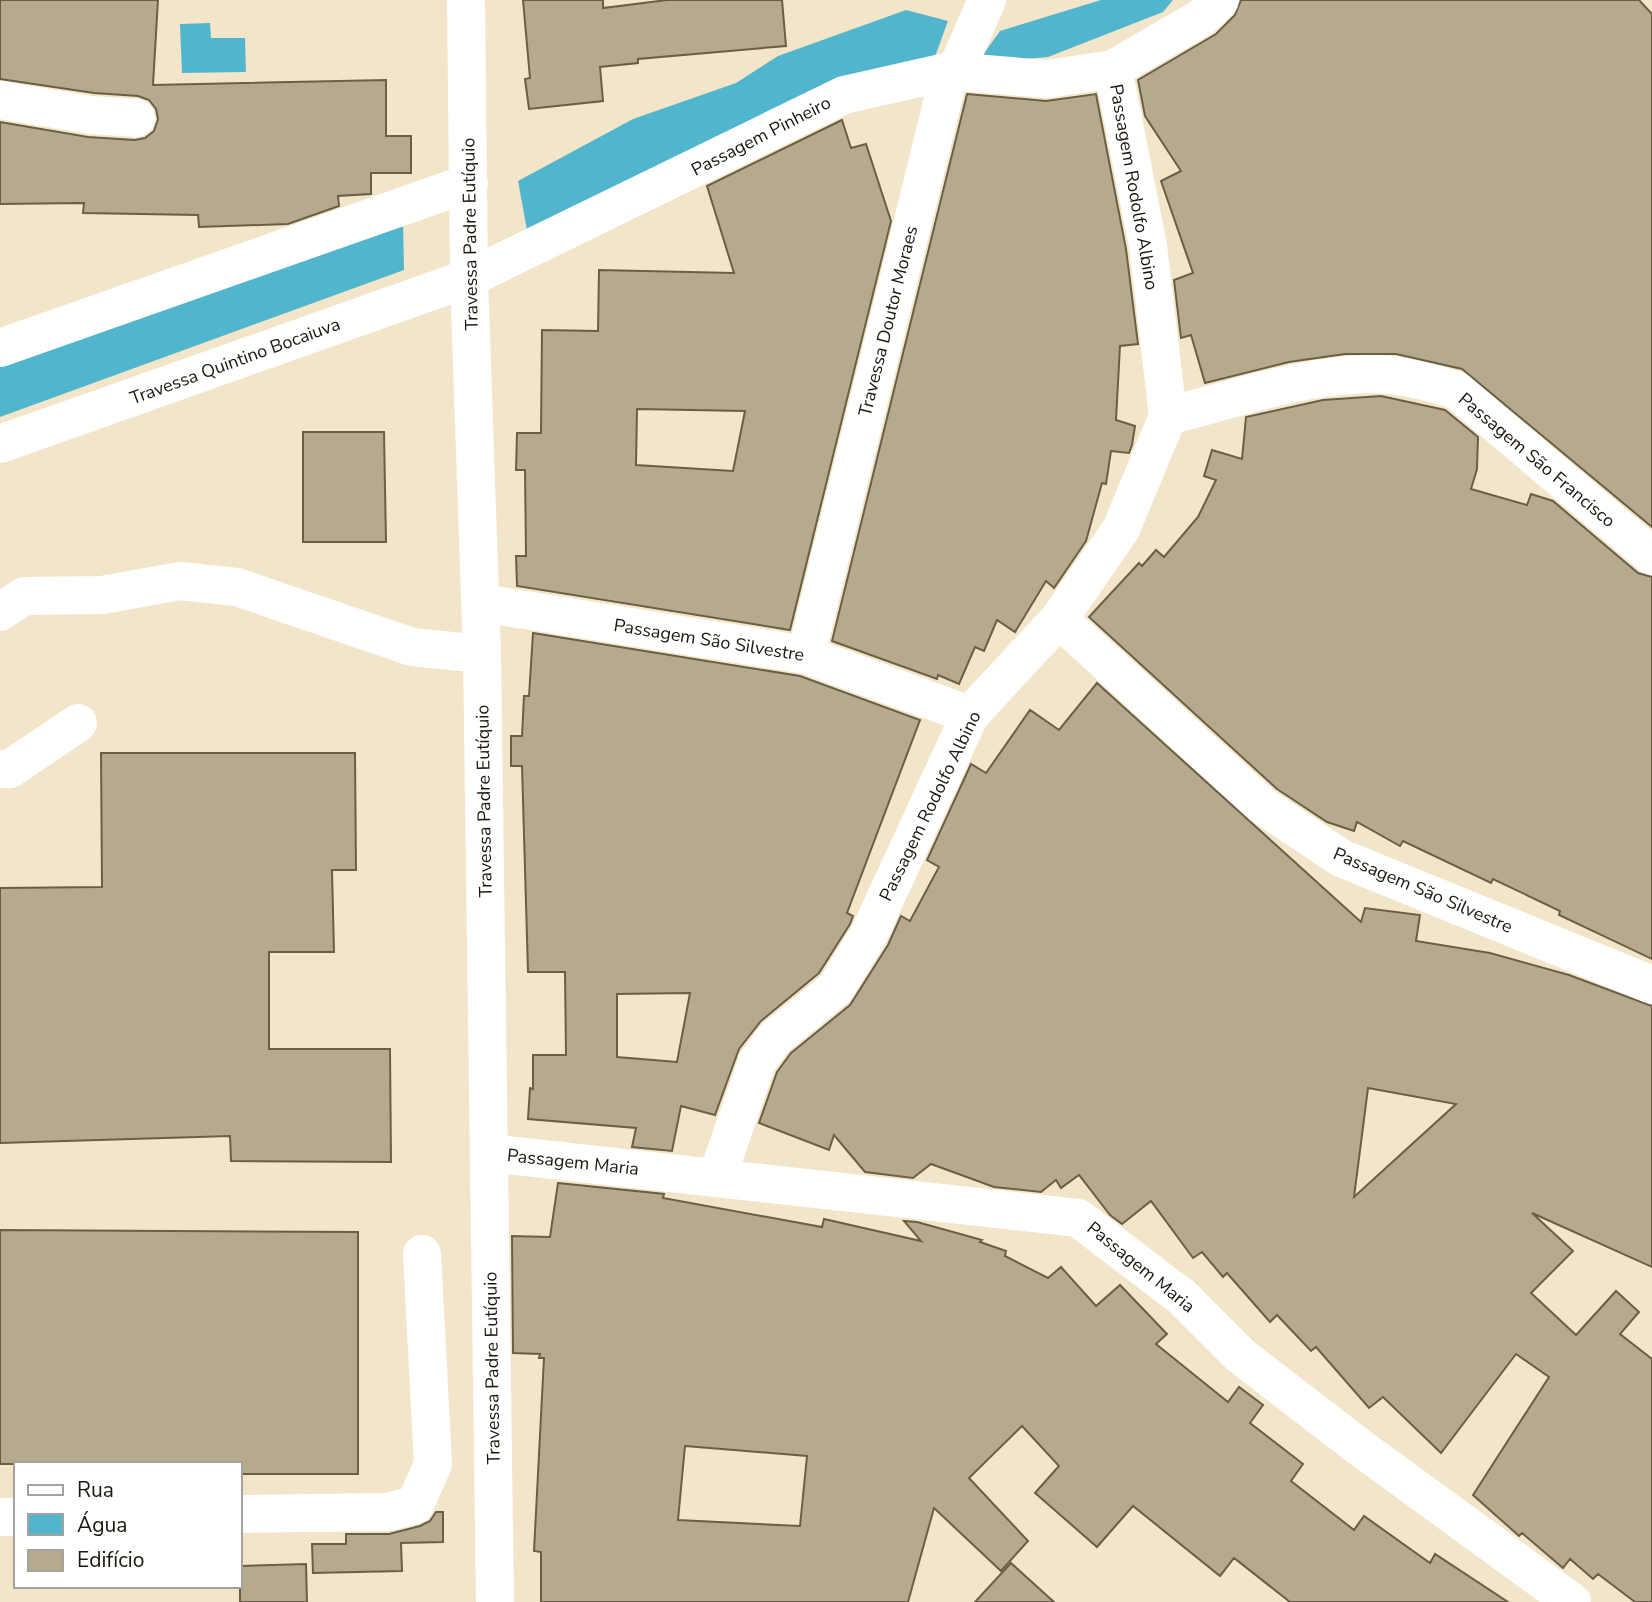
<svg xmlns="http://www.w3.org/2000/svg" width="1652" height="1602" viewBox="0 0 1652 1602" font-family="'Nunito Sans',sans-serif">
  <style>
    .water { fill: #52b5ce }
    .building { fill: #b5a98e; stroke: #6a5f46; stroke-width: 2; fill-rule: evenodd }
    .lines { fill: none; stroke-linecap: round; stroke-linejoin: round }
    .minor { stroke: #fff; stroke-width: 38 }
    .major { stroke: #fff; stroke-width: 38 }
    .labels { text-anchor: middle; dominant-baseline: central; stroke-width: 5; stroke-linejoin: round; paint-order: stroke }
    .street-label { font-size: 18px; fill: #1c170d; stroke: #fff }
  </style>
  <rect width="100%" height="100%" fill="#f3e5c9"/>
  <g class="water">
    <polygon points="1101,0 1173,0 1163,12 1048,57 977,63 1000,31"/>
    <polygon points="906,10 948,21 933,62 527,230 518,181 633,119 736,83 778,56"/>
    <polygon points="210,23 211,38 245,38 246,72 182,73 180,24"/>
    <polygon points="403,220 404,270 0,417 0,363"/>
  </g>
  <g class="building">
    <polygon points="0,0 158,0 153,85 386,80 386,136 411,136 411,173 371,173 371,194 338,196 339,206 288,224 199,227 198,215 83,213 84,203 0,204 0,122 88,137 135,140 145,138 154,131 158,119 156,109 149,100 138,96 94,93 0,79"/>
    <polygon points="523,0 603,0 603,8 667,0 782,0 786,46 638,59 638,63 600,67 603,101 529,109 525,79 530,78"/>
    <polygon points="1241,0 1639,0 1652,14 1652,527 1462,369 1396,354 1345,354 1289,362 1205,383 1191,335 1181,338 1174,280 1193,273 1161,181 1181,171 1145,116 1138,80 1216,34 1235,15"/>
    <polygon points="967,94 1046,101 1096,94 1126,249 1138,344 1120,346 1116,420 1135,426 1132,445 1129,453 1111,451 1106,484 1102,483 1086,541 1054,588 1046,581 1015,632 997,620 984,651 975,647 959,684 938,675 937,679 832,641"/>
    <path d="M842,120L851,148L866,144L891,221L790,630L517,586L516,556H526L525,470H516L517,433H541L542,330L598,331L599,270L734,273L707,186ZM637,409L745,411L733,471L636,465Z"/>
    <polygon points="1381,396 1445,410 1478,437 1477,469 1471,489 1527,505 1531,494 1553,501 1638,573 1652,577 1652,959 1559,915 1560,911 1493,879 1491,883 1403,841 1400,846 1357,822 1354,831 1327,822 1277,789 1089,617 1139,563 1142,566 1156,550 1164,557 1198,517 1216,480 1204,476 1212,450 1242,459 1246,417 1323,400"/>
    <polygon points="303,432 384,432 386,542 303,542"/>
    <path d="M533,633L800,676L920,720L847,913L853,916L850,924L819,973L761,1021L739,1049L715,1115L681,1106L672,1151L632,1147L636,1128L528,1119L530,1088L533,1089V1055H566L565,972H528L522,766H511V736H522L524,696H529ZM690,993L677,1062L617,1057V994Z"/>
    <path d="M1097,683L1361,922L1365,908L1420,915L1416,941L1490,953L1569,975L1652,1006V1267L1532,1213L1573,1251L1531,1293L1576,1335L1616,1291L1639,1312L1620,1334L1652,1359V1602H1635L1598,1574L1593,1579L1570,1559L1563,1568L1522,1533L1519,1536L1473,1495L1549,1377L1516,1354L1441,1453L1383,1397L1369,1408L1316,1347L1311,1351L1277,1315L1270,1322L1227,1273L1223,1277L1202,1252L1193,1258L1151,1201L1122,1224L1110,1215L1079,1175L1061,1188L1056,1180L1041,1192L994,1187L931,1164L913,1178L865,1172L834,1135L829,1150L759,1123L777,1072L791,1053L850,1005L888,945L901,916L910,921L939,867L927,860L971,764L986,773L1030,710L1059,730ZM1368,1088L1456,1104L1354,1197Z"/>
    <polygon points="101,753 355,753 356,870 332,870 334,952 269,952 269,1049 390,1049 391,1162 231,1161 230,1136 0,1143 0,888 102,887"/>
    <path d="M558,1183L664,1194L663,1198L822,1227L824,1219L921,1241L904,1221L917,1222L982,1240L980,1242L1006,1251L1005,1256L1048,1278L1061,1267L1096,1306L1120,1285L1167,1334L1156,1344L1228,1402L1239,1387L1263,1405L1250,1423L1303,1464L1291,1481L1354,1530L1364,1516L1430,1563L1435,1554L1508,1602H1290L1234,1558L1220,1576L1133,1506L1097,1547L1035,1493L1059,1466L1022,1426L969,1478L1028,1541L1001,1571L934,1508L908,1602H541V1552L534,1551L544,1358H539L540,1354L513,1353L512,1236L550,1237ZM685,1446L807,1456L800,1526L678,1520Z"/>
    <polygon points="0,1230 358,1232 358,1474 240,1474 240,1464 0,1464"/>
    <polygon points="436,1512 443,1512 443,1542 401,1543 402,1571 313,1573 312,1544 346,1544 346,1534 389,1534 420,1526 430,1521"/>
    <polygon points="1011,1563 1054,1602 975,1602"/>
    <polygon points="306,1564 307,1602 240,1602 240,1566"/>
  </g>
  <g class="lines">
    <g class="minor">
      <polyline points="950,71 955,73 987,0"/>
      <polyline points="0,100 91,115 136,118"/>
      <polyline points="0,348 469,183"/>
      <path d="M1168,416C1234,399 1302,375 1372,374C1400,374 1429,382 1456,390L1652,556"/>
      <polyline points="0,444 469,278 844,95 950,71 1047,79 1113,69 1201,18 1220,0"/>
      <polyline points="482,603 806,655 970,715"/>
      <polyline points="0,612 24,596 102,595 180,581 237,587 412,647 482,654"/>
      <polyline points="1059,619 1263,806 1341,858 1652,985"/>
      <polyline points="806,655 950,71"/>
      <polyline points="0,769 10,769 78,723"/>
      <polyline points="489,1153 1078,1218 1182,1297 1241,1356 1358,1446 1572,1602"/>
      <polyline points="717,1177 757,1062 775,1038 836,988 869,934 970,715 1059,619 1121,529 1168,416 1148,246 1113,69"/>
      <polyline points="240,1514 388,1512 415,1505 433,1464 422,1254"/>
      <polyline points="0,1517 16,1517"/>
    </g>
    <polyline class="major" points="466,0 469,278 482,654 495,1602"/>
  </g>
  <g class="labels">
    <g class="street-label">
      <text transform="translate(761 136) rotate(-27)">Passagem Pinheiro</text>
      <text transform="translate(1134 187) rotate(80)">Passagem Rodolfo Albino</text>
      <text transform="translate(470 234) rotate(-91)">Travessa Padre Eutíquio</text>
      <text transform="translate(888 321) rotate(-76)">Travessa Doutor Moraes</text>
      <text transform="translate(235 361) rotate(-20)">Travessa Quintino Bocaiuva</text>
      <text transform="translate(1537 460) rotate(40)">Passagem São Francisco</text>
      <text transform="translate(709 640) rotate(9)">Passagem São Silvestre</text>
      <text transform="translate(484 801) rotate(-91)">Travessa Padre Eutíquio</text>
      <text transform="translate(930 806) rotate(-64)">Passagem Rodolfo Albino</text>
      <text transform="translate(1423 890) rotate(23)">Passagem São Silvestre</text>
      <text transform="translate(573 1162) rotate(6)">Passagem Maria</text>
      <text transform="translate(1141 1267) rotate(39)">Passagem Maria</text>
      <text transform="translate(492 1368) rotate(-91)">Travessa Padre Eutíquio</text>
    </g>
  </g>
  <rect x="14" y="1462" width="228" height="126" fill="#ffffff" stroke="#a4a29e" stroke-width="2"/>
  <rect x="28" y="1485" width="35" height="10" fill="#ffffff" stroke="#a4a29e" stroke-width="2"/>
  <text x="77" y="1497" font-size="21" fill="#1c170d">Rua</text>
  <rect x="28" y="1514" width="35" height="21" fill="#52b5ce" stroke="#a4a29e" stroke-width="2"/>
  <text x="77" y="1532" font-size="21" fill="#1c170d">Água</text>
  <rect x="28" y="1550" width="35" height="21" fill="#b5a98e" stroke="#a4a29e" stroke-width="2"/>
  <text x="77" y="1567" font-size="21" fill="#1c170d">Edifício</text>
</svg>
